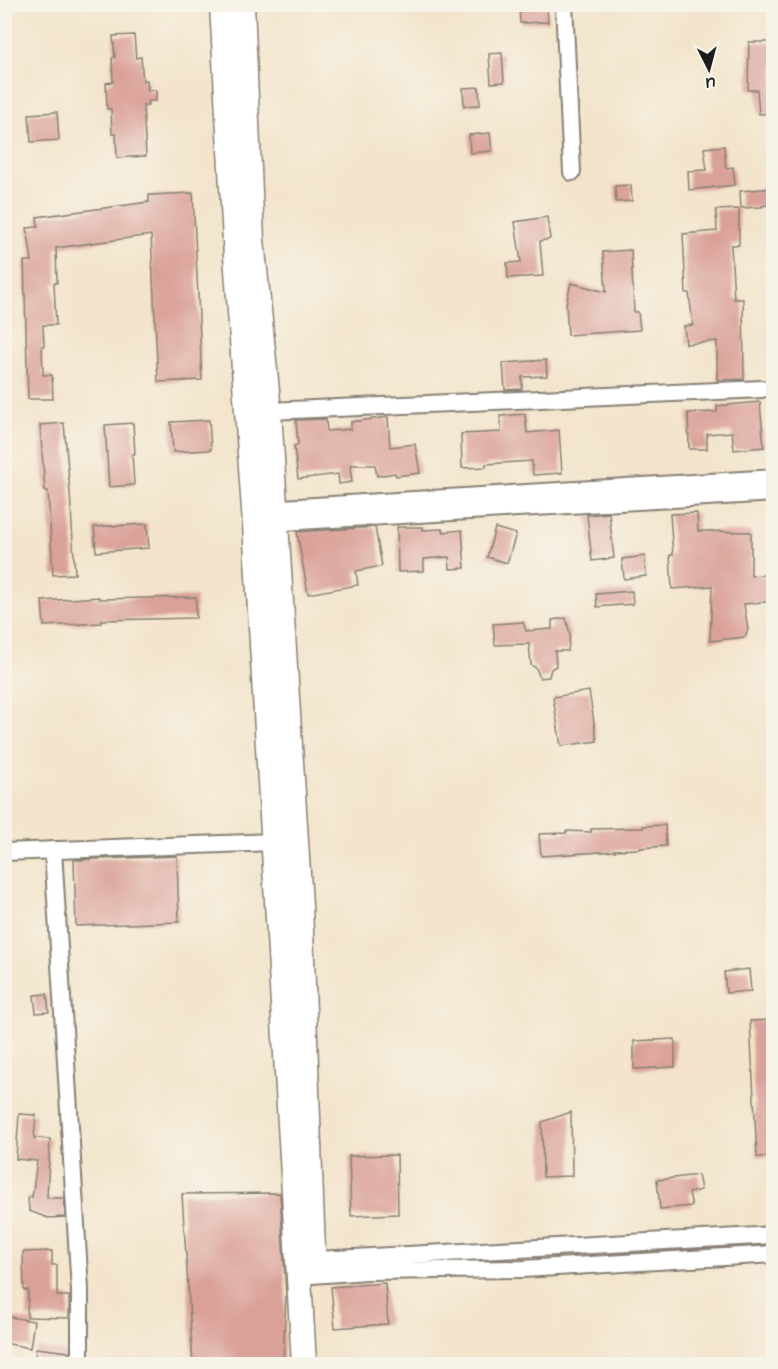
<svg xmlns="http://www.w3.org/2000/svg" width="778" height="1369" viewBox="0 0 778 1369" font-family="'Architects Daughter',sans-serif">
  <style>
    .building { fill: #daa199 }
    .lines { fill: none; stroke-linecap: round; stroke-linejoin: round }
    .street-casing { stroke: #888074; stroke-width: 20 }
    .secondary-casing { stroke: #888074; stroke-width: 27 }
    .street { stroke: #fff; stroke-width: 16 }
    .secondary { stroke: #fff; stroke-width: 24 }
  </style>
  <rect width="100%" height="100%" fill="#f7f3e8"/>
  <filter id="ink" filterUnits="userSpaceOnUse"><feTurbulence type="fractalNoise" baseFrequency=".0167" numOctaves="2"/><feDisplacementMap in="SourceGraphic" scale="12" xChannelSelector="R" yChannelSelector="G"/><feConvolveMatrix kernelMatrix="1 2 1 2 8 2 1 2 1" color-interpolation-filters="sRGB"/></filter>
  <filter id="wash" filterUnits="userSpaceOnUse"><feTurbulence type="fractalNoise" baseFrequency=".008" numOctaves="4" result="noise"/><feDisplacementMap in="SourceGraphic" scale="24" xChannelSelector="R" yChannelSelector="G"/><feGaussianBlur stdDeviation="1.35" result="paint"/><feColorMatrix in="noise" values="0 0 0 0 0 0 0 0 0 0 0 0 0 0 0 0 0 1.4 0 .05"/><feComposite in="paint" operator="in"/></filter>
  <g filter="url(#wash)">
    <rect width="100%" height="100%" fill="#f3e4cb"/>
    <g id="blocks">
      <g class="building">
        <polygon points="519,4 547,4 548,22 520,23"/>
        <polygon points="134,35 136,58 141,57 143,81 147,80 148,91 156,90 156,101 148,101 148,105 143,105 146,156 117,158 116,134 112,134 111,109 107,109 106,83 113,82 112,58 115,57 113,36"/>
        <polygon points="749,42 774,42 774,113 759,114 757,90 748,90"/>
        <polygon points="502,53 504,82 491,83 489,54"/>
        <polygon points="479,87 480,105 464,106 463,88"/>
        <polygon points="57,112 59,140 31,142 29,114"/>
        <polygon points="490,133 492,151 470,153 469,135"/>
        <polygon points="724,146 726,168 733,167 735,185 689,190 688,171 707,170 704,148"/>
        <polygon points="631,185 632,201 616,202 615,186"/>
        <polygon points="774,188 774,204 762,206 762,207 741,208 740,191"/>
        <polygon points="193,193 202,380 158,382 151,235 56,248 57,283 54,283 56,325 43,325 44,346 42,346 43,375 52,375 53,399 28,399 24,261 32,261 27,228 38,227 37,217 149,202 149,195"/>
        <polygon points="739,209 739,245 731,245 734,299 743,299 744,379 717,380 717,341 686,344 684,326 693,325 689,293 686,293 683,234 717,231 716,210"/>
        <polygon points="547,217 550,239 540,241 543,276 508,278 507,263 521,262 515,222"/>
        <polygon points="631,250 634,312 638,312 640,330 568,335 566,304 571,283 606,292 603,252"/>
        <polygon points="546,360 547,376 522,377 522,389 505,390 503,363"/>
        <polygon points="760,402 764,447 734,450 732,432 707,434 707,449 689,449 688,413 717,412 717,406"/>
        <polygon points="525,414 527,433 559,430 562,473 533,475 532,461 486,464 486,467 462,468 461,434 501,432 500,416"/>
        <polygon points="388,417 390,447 415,444 420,473 396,476 395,473 377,476 375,465 350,465 352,482 339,484 338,474 298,479 294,446 298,445 296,420 326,419 327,431 351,429 351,422"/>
        <polygon points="209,420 211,450 173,452 171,422"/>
        <polygon points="64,423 70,493 75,574 53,575 48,491 45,491 40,425"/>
        <polygon points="133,423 135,454 132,454 134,485 109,487 105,425"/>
        <polygon points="609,513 614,558 592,561 587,515"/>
        <polygon points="697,513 698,531 751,532 751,576 774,574 774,601 744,604 748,630 745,637 710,641 712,586 672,589 670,555 673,555 670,514"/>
        <polygon points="147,524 149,548 96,552 94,527"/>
        <polygon points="375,527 382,566 356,571 358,585 308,594 297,532"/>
        <polygon points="397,527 423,527 423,530 442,529 443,532 462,530 465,568 450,569 449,557 424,559 424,571 398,572"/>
        <polygon points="495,528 516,534 507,563 487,557"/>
        <polygon points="645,556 646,576 624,579 622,559"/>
        <polygon points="632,591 633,604 597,607 596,594"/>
        <polygon points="99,597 99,599 196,597 196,618 101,620 101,623 44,626 42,601"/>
        <polygon points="566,618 570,634 568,651 555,651 556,666 551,669 549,677 540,678 536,668 531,665 529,644 495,645 493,624 523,622 526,631 552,629 552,620"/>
        <polygon points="589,691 597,741 561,746 553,697"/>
        <polygon points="665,825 666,846 640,848 640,849 614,850 615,851 541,856 539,834 566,833 566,831 591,832 591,829 643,828 643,826"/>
        <polygon points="177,856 179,922 76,926 74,860"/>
        <polygon points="749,969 751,991 726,993 724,972"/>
        <polygon points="47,994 49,1012 36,1013 34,995"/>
        <polygon points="774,1020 774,1157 757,1157 750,1021"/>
        <polygon points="675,1039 675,1067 634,1069 634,1041"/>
        <polygon points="571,1112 572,1176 543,1177 542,1122"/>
        <polygon points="19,1114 36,1115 34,1138 50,1139 47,1198 64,1198 65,1217 48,1218 29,1211 28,1197 32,1197 37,1161 16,1159"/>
        <polygon points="397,1155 398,1214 351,1216 349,1156"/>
        <polygon points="698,1175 701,1190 689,1193 692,1206 660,1209 657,1180"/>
        <polygon points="280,1193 286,1294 283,1365 193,1365 182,1194"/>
        <polygon points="52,1251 52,1265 57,1265 57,1296 69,1296 69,1318 27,1317 28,1290 24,1290 23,1252"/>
        <polygon points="385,1283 388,1324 335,1328 331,1287"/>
        <polygon points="4,1316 34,1321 30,1348 4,1343"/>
        <polygon points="36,1348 69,1352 69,1364 35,1360"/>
      </g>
    </g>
  </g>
  <g filter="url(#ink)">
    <use href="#blocks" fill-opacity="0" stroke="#888074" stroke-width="1.5"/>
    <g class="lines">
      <defs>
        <g id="street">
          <polyline points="564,4 572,172"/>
          <polyline points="269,411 762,389"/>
          <polyline points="265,509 774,478"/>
          <polyline points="265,523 774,493"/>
          <polyline points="53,850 80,1290 80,1364"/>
          <polyline points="4,852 274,842"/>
          <polyline points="299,1261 774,1235"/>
          <polyline points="298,1276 367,1271 523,1269 774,1254"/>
        </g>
        <g id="secondary">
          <polyline points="222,4 235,241 255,524 304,1364"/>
          <polyline points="242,4 252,240 269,411 300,905 313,1251"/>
        </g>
      </defs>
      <use href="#street" class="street-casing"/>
      <use href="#secondary" class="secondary-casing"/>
      <use href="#street" class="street"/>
      <use href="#secondary" class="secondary"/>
    </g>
  </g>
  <rect width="778" height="1369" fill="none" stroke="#f7f3e8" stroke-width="24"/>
  <g transform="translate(709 69) rotate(174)" stroke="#f7f3e8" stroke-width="4.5" paint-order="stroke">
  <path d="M0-4.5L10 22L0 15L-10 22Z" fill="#1c1c1c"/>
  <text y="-9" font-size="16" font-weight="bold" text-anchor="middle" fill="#1c1c1c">U</text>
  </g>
</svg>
